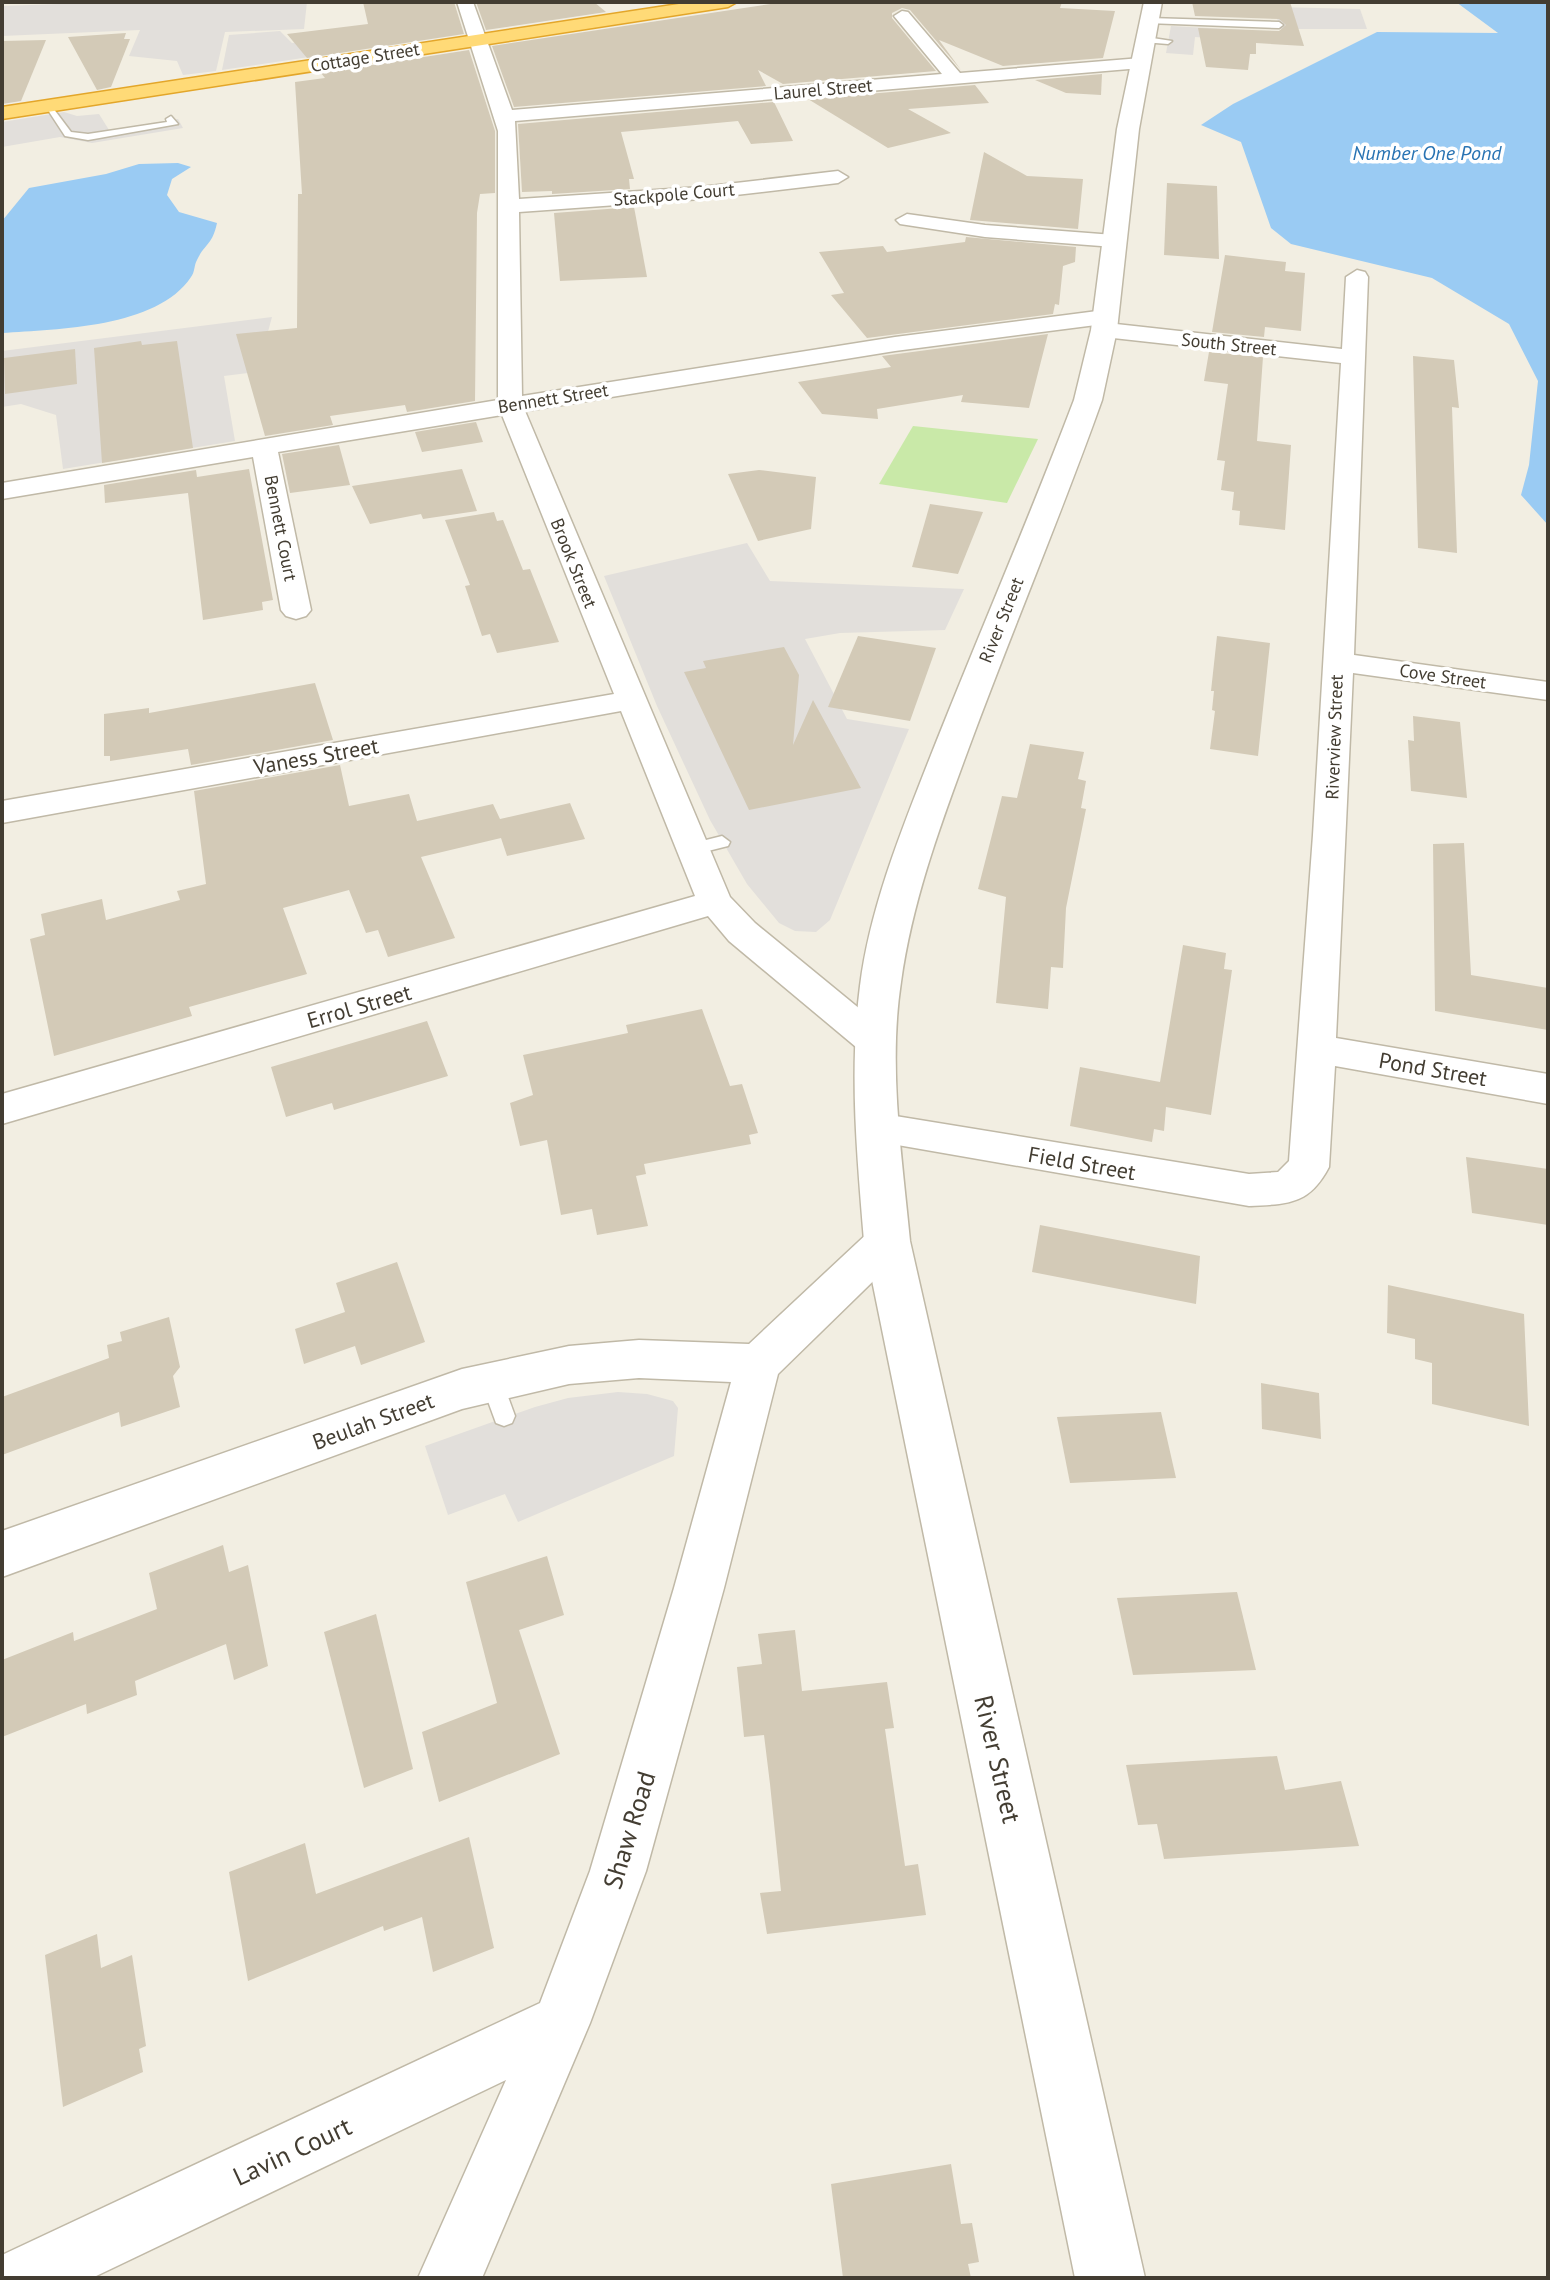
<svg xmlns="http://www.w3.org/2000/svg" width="1550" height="2280" viewBox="0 0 1550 2280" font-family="'PT Sans',sans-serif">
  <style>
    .green { fill: #c9e9a8 }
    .parking { fill: #e2dfdb }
    .water { fill: #9acbf3 }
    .building { fill: #d3cab7 }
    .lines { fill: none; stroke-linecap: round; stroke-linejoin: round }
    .service-casing { stroke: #c0b9a7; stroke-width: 3 }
    .minor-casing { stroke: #c0b9a7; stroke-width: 3 }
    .tertiary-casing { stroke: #c0b9a7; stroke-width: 3 }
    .trunk-casing { stroke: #e3a62a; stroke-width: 3 }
    .service { fill: #fff; fill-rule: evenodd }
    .minor { fill: #fff; fill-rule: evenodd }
    .tertiary { fill: #fff; fill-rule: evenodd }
    .trunk { fill: #ffda77; fill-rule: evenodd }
    .labels { text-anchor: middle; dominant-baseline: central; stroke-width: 7; stroke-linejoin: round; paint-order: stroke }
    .far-street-label { font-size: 18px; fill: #433d32; stroke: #fff }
    .far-water-label { font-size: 20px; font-style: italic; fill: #2873b3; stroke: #fff }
    .street-label { font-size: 22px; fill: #433d32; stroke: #fff }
    .near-street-label { font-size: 26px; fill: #433d32; stroke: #fff }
  </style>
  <rect width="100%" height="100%" fill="#f2eee2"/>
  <polygon class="green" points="913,426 1038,439 1007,503 879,484"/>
  <g class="parking">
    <polygon points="115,2 307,2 304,29 225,32 216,71 183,75 177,61 129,56 140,30 2,36 2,6"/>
    <polygon points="1274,7 1360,9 1367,29 1280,29"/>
    <polygon points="1171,26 1264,31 1263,42 1195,37 1193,55 1166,53"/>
    <polygon points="280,31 292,43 331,38 343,52 222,70 229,35"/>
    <polygon points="64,112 77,116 99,114 109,130 178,119 183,128 92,143 60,137 2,147 2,122"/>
    <polygon points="272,317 257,372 224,376 235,441 63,469 56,415 21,404 2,407 2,351"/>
    <polygon points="747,543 770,581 964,589 945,630 840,633 805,639 847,719 909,729 830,920 816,932 795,931 779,923 747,884 710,820 657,706 604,576"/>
    <polygon points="618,1392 647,1394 673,1401 678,1408 674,1456 518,1522 505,1494 448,1515 425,1446 535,1407 568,1398"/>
  </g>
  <g class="water">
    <polygon points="1456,2 1548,2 1548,525 1521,495 1529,465 1538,381 1509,324 1432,278 1291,244 1271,228 1241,142 1201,125 1233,104 1377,32 1498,33"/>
    <path d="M178,163L191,167L172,179L167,195L179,212L217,223C212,246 205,243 197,260C194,265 195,272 191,277C157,328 58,329 2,333V221L29,188L106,174L139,164Z"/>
  </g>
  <g class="building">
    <polygon points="363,2 454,2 464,34 307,58 287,34 368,24"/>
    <polygon points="476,2 594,2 606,12 486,30"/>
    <polygon points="784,2 1062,2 1060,8 1115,11 1103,58 1003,66 939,40 961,70 910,10 902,8 892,13 892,18 936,71 783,84 758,70 766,86 514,107 492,46"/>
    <polygon points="1192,2 1290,2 1304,46 1256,43 1256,54 1250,54 1248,70 1206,67 1198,28 1279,31 1286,25 1279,19 1195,16"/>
    <polygon points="126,33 124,39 130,39 111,87 97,90 68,37"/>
    <polygon points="46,40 21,101 2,104 2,41"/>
    <polygon points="469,50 495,131 495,193 480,194 477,213 475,401 407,412 405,405 330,416 333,425 265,436 236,334 297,328 298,194 302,194 295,82 325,78 321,73"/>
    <polygon points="1102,74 1101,95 1066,93 1035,80"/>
    <polygon points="975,85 989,103 908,109 951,133 888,148 808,99"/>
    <polygon points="774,102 793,141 751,144 738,121 621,132 634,179 629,179 630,189 552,194 552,191 522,192 518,124"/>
    <polygon points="984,152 1027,176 1083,179 1078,229 970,220"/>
    <polygon points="1167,183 1217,186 1219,259 1164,255"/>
    <polygon points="634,207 647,277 560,281 554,213"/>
    <polygon points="966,237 1076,247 1075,262 1063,266 1059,305 1055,304 1053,314 867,338 831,295 844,293 819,252 883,246 887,252 965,242"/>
    <polygon points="1225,255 1286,262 1285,271 1305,273 1301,331 1265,327 1264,337 1212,332"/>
    <polygon points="1048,334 1029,408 961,402 963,395 877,409 878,419 822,414 798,382 891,367 882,356"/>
    <polygon points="141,341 142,345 177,341 193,448 102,463 94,348"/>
    <polygon points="75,349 77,384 5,394 4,358"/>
    <polygon points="1209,352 1263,357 1257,441 1291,445 1285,530 1239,525 1240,511 1232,510 1234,492 1221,490 1225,461 1217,460 1228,384 1204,381"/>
    <polygon points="1413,356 1454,360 1459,408 1452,407 1457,553 1418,548"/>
    <polygon points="476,422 483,442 422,452 415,432"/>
    <polygon points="339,445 350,485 290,493 282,454"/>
    <polygon points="249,469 273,600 262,602 263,610 203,620 188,493 105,503 104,485 196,470 197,477"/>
    <polygon points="462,469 477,511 423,519 421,514 370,524 352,486"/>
    <polygon points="759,470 816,477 811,529 758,541 728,474"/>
    <polygon points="930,504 983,512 958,574 912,567"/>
    <polygon points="494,512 497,521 503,520 523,570 530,569 559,642 497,653 490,634 482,636 465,586 470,585 445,520"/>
    <polygon points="858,636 936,648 910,721 828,707"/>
    <polygon points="1217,636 1270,643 1258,756 1210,749 1215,711 1212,710 1214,691 1211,691"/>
    <polygon points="784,647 799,675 793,745 813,700 861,788 749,810 684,672 706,668 703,661"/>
    <polygon points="315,683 333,740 191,765 188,749 110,761 110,756 104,756 104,714 149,708 149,713"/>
    <polygon points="1413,716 1460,722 1467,798 1411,791 1408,740 1414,741"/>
    <polygon points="1030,744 1084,752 1078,779 1086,781 1081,808 1086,809 1066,908 1063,968 1051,967 1048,1009 996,1003 1006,897 978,889 1002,796 1017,798"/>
    <polygon points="340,765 349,806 409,794 417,821 493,804 500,819 570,803 585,839 507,856 501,838 421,857 455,938 388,957 378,930 366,933 349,890 283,908 307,974 189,1007 192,1016 54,1056 30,939 45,935 41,914 102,899 106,920 180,900 177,891 206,884 194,791"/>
    <polygon points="1464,843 1471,975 1548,988 1548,1030 1435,1011 1433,844"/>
    <polygon points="1183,945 1226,953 1224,969 1232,970 1211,1115 1166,1107 1164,1131 1154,1129 1152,1142 1070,1126 1080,1067 1160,1082"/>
    <polygon points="702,1009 730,1086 742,1084 758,1133 749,1135 751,1144 644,1164 646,1174 636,1176 648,1226 597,1235 592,1209 561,1215 547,1140 520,1146 510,1103 533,1095 523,1055 628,1033 626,1025"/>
    <polygon points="427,1021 448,1076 334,1110 332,1103 286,1117 271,1067"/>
    <polygon points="1466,1157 1548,1169 1548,1225 1472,1213"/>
    <polygon points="1040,1225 1200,1256 1196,1304 1032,1272"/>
    <polygon points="397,1262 425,1342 361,1365 355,1346 304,1364 295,1329 345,1312 336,1283"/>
    <polygon points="1388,1285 1524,1314 1529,1426 1432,1404 1432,1363 1415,1359 1415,1339 1387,1333"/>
    <polygon points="169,1317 180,1367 173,1376 180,1407 121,1427 119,1412 2,1455 2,1397 109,1358 107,1345 122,1341 120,1332"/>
    <polygon points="1261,1383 1319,1393 1321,1439 1262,1429"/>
    <polygon points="1161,1412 1176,1478 1070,1483 1057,1417"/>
    <polygon points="223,1545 229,1572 248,1565 268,1666 234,1680 226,1644 135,1681 137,1695 87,1714 86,1704 2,1737 2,1660 73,1632 74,1641 157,1609 149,1573"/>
    <polygon points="547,1556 564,1615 519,1630 560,1754 439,1802 422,1732 497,1703 466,1582"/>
    <polygon points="1237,1592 1256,1670 1133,1675 1117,1598"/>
    <polygon points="376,1614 413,1769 364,1788 324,1632"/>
    <polygon points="795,1630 802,1691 887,1682 894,1728 885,1729 905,1866 918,1864 926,1915 767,1934 760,1893 781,1891 770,1784 764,1735 744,1737 737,1667 762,1664 758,1634"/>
    <polygon points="1277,1756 1285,1790 1341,1781 1359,1846 1164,1859 1157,1824 1138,1825 1126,1765"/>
    <polygon points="469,1837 494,1948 433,1972 422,1917 384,1931 383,1926 248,1981 229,1872 305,1843 316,1894"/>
    <polygon points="97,1934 101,1968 132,1955 146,2046 139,2049 143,2072 63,2107 45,1955"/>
    <polygon points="951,2164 961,2224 972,2223 979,2262 968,2264 971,2278 843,2278 831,2184"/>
  </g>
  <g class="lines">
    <defs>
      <g id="service">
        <polygon points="1150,18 1279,22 1283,25 1279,28 1147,23"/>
        <polygon points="1146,37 1172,41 1168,44 1143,42"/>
        <polygon points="44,104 50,104 71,132 88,134 167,122 166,119 171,116 178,124 88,140 65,136"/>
        <polygon points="722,836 730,842 728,846 692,855 683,849 686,845"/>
        <polygon points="492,1372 500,1375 515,1416 512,1423 504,1426 496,1423 481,1382 484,1375"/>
      </g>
      <g id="minor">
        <path d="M457,2H473L512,110L942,74L894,16L902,11L908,12L960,73L1141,58L1150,63L1141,68L515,121L519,199L701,187L838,171L848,177L838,183L701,199L519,212L522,396L895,337L1105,310L1113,312L1117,317L1107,323L1342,349L1346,277L1357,270L1365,272L1368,277L1354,655L1548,682V700L1353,673L1336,1038L1548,1074V1104L1335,1066L1329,1167C1309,1205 1288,1204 1249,1206L863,1139L857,1128L863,1117L877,1113L1249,1174L1278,1172L1289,1161L1313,835L1341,363L1104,337L1096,335L1092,330L1096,325L895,351L525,411L730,897L755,923L888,1032L894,1042L888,1052L875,1056L862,1052L729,941L708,916L2,1124V1094L695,896L621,711L2,823V801L614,694L502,415L278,452L311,610L306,616L296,619L286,616L281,610L253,457L2,499V483L498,400V131Z"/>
        <polygon points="907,214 985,225 1114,235 1125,241 1114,247 985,237 900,224 896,220"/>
        <polygon points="887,1224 902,1229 908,1241 902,1253 778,1374 724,1588 646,1871 590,2023 482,2278 418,2278 506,2080 92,2278 2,2278 2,2255 540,2003 590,1871 674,1588 731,1382 639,1378 569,1384 462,1409 2,1577 2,1531 462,1369 569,1346 639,1340 749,1344 872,1229"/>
      </g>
      <path id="tertiary" d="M1144,2H1162L1139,129L1117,330L1102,400C1060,518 1011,633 968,750C940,826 912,902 901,982C888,1067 902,1156 910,1241L1145,2278H1075L864,1241C857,1156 849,1071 860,986C870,907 902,829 931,755C978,636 1029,519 1074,400L1091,330L1117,129Z"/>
      <polygon id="trunk" points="692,2 737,2 728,7 2,119 2,107"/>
    </defs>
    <use href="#service" class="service-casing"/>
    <use href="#minor" class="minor-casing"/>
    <use href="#tertiary" class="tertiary-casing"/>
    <use href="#trunk" class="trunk-casing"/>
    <use href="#service" class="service"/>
    <use href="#minor" class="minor"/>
    <use href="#tertiary" class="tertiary"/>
    <use href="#trunk" class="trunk"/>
  </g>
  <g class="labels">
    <g class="far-street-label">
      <text transform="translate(365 57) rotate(-9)">Cottage Street</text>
      <text transform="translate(823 89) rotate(-5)">Laurel Street</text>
      <text transform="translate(674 194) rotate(-5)">Stackpole Court</text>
      <text transform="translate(1229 344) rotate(6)">South Street</text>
      <text transform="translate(553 398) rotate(-9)">Bennett Street</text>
      <text transform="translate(281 528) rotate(79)">Bennett Court</text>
      <text transform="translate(574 563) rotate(68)">Brook Street</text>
      <text transform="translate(1001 620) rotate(-68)">River Street</text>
      <text transform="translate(1443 676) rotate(8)">Cove Street</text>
      <text transform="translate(1334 737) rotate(-88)">Riverview Street</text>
    </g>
    <g class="far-water-label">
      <text x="1427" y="153">Number One Pond</text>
    </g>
    <g class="street-label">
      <text transform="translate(316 756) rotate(-10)">Vaness Street</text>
      <text transform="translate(359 1006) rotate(-16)">Errol Street</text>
      <text transform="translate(1433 1069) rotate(10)">Pond Street</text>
      <text transform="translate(1082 1163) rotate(10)">Field Street</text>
      <text transform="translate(373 1421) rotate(-20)">Beulah Street</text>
    </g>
    <g class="near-street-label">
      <text transform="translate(998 1759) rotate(77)">River Street</text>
      <text transform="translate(629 1830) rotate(-73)">Shaw Road</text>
      <text transform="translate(292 2151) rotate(-25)">Lavin Court</text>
    </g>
  </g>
  <rect width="1550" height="2280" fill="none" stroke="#433d32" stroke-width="8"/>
</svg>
